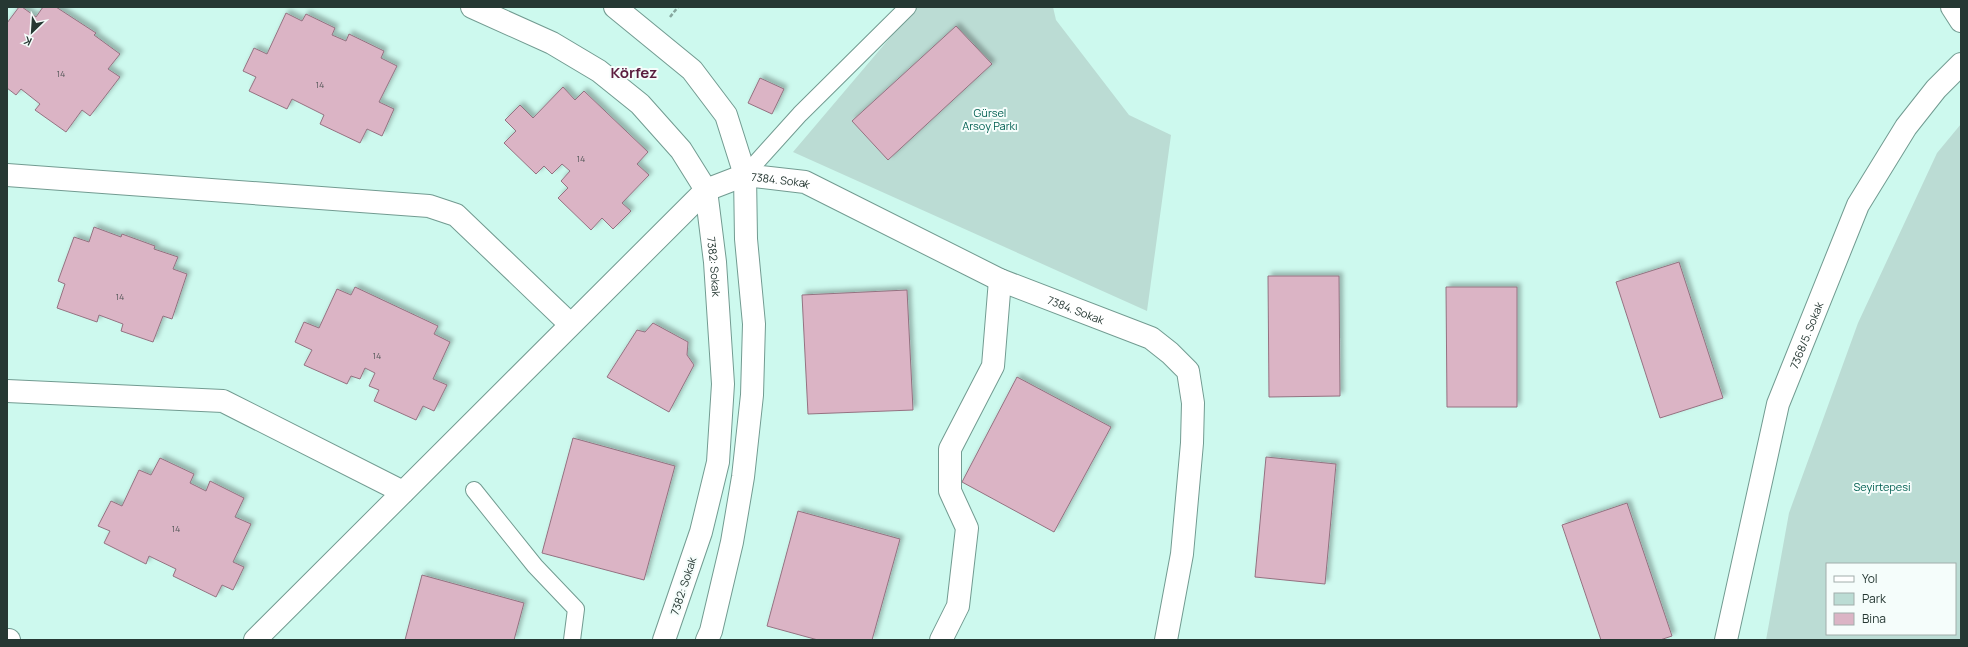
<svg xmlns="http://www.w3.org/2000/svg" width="1968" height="647" viewBox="0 0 1968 647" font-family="Manrope,sans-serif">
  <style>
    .green { fill: #bbdcd4; fill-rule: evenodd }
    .building { fill: #dbb4c5; stroke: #947281; filter: url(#shadow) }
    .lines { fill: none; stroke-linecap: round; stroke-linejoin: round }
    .service-casing { stroke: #729b91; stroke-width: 18 }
    .minor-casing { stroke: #729b91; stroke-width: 24 }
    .tertiary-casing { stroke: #729b91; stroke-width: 24 }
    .path { stroke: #86a79e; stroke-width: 2.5; stroke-dasharray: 4 2; stroke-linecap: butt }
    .service { stroke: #fff; stroke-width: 16 }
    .minor { stroke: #fff; stroke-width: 22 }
    .tertiary { stroke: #fff; stroke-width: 22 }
    .labels { text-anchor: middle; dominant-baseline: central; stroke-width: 4; stroke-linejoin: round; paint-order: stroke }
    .number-label { font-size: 9px; fill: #535758 }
    .park-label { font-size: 11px; fill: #015f51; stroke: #f5fdfb }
    .street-label { font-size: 11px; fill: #263833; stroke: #f5fdfb }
    .district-label { font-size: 15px; font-weight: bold; fill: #5a1c3e; stroke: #f5fdfb }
  </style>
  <defs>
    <filter id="shadow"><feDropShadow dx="3.5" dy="-3.5" stdDeviation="2" flood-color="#0004"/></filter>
  </defs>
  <rect width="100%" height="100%" fill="#cdf9ee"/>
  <g class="green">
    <polygon points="916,7 1053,7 1056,20 1129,115 1171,135 1147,311 793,152"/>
    <path d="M1961,124V640H1766L1789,513L1858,323L1937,153ZM1827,564H1955V634H1827Z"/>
  </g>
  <g class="building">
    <polygon points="19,7 22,7 36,17 43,7 56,7 96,33 94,35 120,54 108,69 120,77 90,116 82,110 66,132 35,110 40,104 21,89 16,95 7,88 7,23"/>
    <polygon points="286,13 302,21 306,14 335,28 332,35 346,41 349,34 384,51 381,58 397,66 379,102 394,109 382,136 367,129 360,143 320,124 324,115 292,99 287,109 249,91 256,77 243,71 254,48 267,54"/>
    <polygon points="956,26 992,64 888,160 852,121"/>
    <polygon points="760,78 784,89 772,114 748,103"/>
    <polygon points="563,87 575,100 584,91 648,152 637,164 649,175 622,203 631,211 613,229 602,218 591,230 558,198 568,188 561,181 570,171 562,164 552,174 544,166 536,174 504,143 516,131 505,120 520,105 533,118"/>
    <polygon points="94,227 121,237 122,234 155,246 154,249 178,257 173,269 187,274 172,319 163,316 153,342 121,331 123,324 99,315 97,322 57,308 65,284 58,281 74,237 89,242"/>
    <polygon points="1679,262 1723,398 1660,418 1616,282"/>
    <polygon points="1268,276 1339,276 1340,396 1269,397"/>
    <polygon points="355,287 438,326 434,334 450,342 433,379 447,385 434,411 423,406 416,420 374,401 379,390 369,386 375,373 365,368 360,379 351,376 347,384 304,365 312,350 295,342 304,322 319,328 337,289 351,295"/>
    <polygon points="1446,287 1517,287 1517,407 1447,407"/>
    <polygon points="907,290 913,410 808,414 802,295"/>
    <polygon points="653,323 688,342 687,355 694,365 669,412 607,377 637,330 645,332"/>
    <polygon points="1017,377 1111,427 1054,532 962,482"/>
    <polygon points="573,438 675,466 644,580 542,553"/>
    <polygon points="1266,457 1336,464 1325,584 1255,577"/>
    <polygon points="160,458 194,474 190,483 206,491 210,481 244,498 235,517 251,524 233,562 244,567 233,590 222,585 216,597 173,576 176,569 149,556 146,564 104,543 110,531 98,526 111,501 122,506 139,470 151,475"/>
    <polygon points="1627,503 1672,636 1660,640 1601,640 1562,525"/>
    <polygon points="798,511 900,539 872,640 818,640 767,626"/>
    <polygon points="422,575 524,603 514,640 405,640"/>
  </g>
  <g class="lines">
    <defs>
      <g id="service">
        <polyline points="745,175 800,114 908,7"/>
        <polyline points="474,490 535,566 576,609 572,640"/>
      </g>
      <g id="minor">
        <path id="s1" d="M472,7L552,43L599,71L640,104L681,150L706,190L715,262L723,384L718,462L701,532L664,640"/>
        <polyline points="615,7 692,70 726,115 745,175 746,239 754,324 752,395 743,477 732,542 711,631 707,640"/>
        <polyline points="1952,7 1961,21"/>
        <polyline points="7,175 429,206 456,215 570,324"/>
        <polyline points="7,391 223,401 403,492"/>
        <polyline points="7,640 9,640"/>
        <path id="s2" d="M255,640L706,190L745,175L805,182L1000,280L1151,338L1170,353L1188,371L1193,403L1192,443L1182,554L1166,640"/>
        <polyline points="941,640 958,606 967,528 950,491 950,449 993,366 1000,280"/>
      </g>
      <g id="tertiary">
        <path id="s3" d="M1726,640L1778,404L1858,205L1906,127L1936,89L1961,64"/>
      </g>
    </defs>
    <use href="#service" class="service-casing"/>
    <use href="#minor" class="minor-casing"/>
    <use href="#tertiary" class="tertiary-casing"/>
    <polyline class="path" points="670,17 678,7"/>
    <use href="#service" class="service"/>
    <use href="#minor" class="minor"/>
    <use href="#tertiary" class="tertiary"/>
  </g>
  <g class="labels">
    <g class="number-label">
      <text x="61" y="73">14</text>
      <text x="320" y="84">14</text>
      <text x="581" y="158">14</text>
      <text x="120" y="296">14</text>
      <text x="377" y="355">14</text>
      <text x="176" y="528">14</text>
    </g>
    <g class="park-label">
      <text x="990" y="112">Gürsel<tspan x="990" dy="13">Arsoy Parkı</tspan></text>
      <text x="1882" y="486">Seyirtepesi</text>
    </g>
    <g class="street-label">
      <text stroke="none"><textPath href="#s2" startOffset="715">7384. Sokak</textPath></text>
      <text stroke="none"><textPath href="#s1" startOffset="381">7382: Sokak</textPath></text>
      <text stroke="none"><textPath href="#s2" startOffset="1039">7384. Sokak</textPath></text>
      <text stroke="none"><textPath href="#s3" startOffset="316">7368/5. Sokak</textPath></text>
      <text transform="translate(683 586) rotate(-72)">7382: Sokak</text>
    </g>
    <g class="district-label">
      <text x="634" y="72">Körfez</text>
    </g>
  </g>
  <rect width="1968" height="647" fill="none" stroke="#263833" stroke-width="16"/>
  <rect x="1826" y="563" width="130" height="72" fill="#f5fdfb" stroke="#a2aeab"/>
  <rect x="1834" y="576" width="20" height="6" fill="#ffffff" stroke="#a2aeab"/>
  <text x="1862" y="583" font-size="12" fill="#263833">Yol</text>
  <rect x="1834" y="593" width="20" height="12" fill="#bbdcd4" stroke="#a2aeab"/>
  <text x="1862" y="603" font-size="12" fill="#263833">Park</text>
  <rect x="1834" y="613" width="20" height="12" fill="#dbb4c5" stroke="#a2aeab"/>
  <text x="1862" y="623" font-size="12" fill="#263833">Bina</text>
  <g transform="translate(32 32) rotate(205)" stroke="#f5fdfb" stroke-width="3" paint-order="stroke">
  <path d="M0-3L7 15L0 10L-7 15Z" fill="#263833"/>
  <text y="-6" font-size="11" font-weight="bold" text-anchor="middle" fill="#263833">K</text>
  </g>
</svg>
